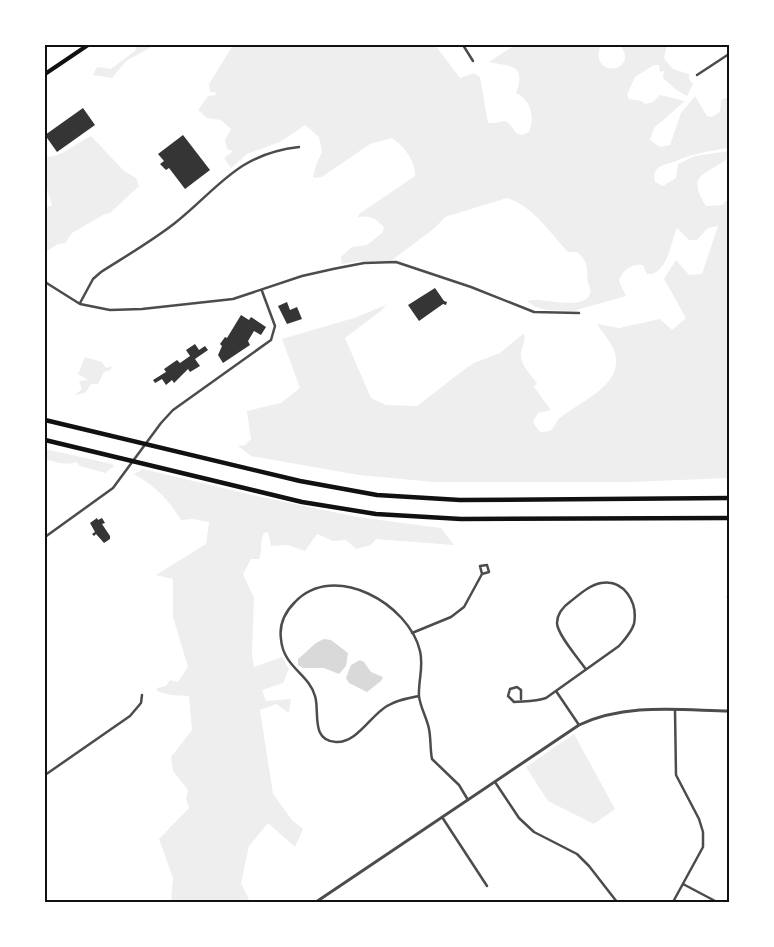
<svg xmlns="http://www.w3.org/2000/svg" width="774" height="947" viewBox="0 0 774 947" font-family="'Titillium Web',sans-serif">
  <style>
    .green { fill: #eee }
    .water { fill: #d9d9d9 }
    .building { fill: #353535 }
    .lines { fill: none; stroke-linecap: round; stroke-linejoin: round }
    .minor { stroke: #4c4c4c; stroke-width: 2.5 }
    .tertiary { stroke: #4c4c4c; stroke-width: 3 }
    .primary { stroke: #111; stroke-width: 4 }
    .motorway { stroke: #111; stroke-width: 4.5 }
    .neatline { fill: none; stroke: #111; stroke-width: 2 }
  </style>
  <rect width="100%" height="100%" fill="#fff"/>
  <g class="green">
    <polygon points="137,45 155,45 126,61 112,78 93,75 97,67 111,69 135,51"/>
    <path d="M233,45H435L460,78L474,73L480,77L488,123C506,124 504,114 516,133L522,135L529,132C535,117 531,100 516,93C527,63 510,67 489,62L515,45H601C589,73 626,75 625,56C625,53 622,49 621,45H667L664,58C674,72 674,69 689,74V79L693,84L687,96L675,89L663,78L664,71L660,72L659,65H654L635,77L627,95L629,99L641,101L645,104L653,102L660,95L685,101L654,128L650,140L660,147L670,145L681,113L695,96L707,116L712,117L720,112L721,100L729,97V148C710,151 694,153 676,161C667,165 651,164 655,182L663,186L676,178L678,164L695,156L729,151V157C706,177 685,172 706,206L722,205L729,198V478L630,482H434L359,475L251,456L238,446L245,445L251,439L247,411L281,403L300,388L282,339L354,318L386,305L382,310L345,338L371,398L386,405L417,406L465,369L474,363L500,353L524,333C525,341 524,342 522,349C517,361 530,374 537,383L534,387L551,410L538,413L533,422L538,430L541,432L550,431C554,428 555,423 559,419C578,402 624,386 615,353C612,343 603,333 597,324L619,328L660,319L672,330L686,318L664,279L676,260L689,275L702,274L718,226L708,228L697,240H689L677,228C671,242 667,276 647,274L643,265C632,263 621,271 619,281L626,296L573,311L547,310L535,307L527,301C542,296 583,312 590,294C592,290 589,287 588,283C586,267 590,264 577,252H568C550,233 533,206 507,198L445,217L436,227L391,261H359L342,264L341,257L352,247L367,245L382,233L384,227C375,218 371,215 358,217L359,214L415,176C416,162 404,146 392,138L370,144L322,177L313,178L316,165L322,152L319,137L305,125L280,142L247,154L231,168L224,158L233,151L227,149L225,140L231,129L221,120L207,118L198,110L208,96L216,95L215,92H210L209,84Z"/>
    <path d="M91,136L124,171L136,178L139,186L110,213L103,215L72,233L65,243L58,244L45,252V208L52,205L45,183V157C64,157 75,143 91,136Z"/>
    <polygon points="85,357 102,362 106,368 113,366 110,370 104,372 98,384 91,384 85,393 75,395 82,389 79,381 88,380 78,374"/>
    <path d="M45,449L112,464L114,466L105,473L80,466L76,462C66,466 55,462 45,459Z"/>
    <path d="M143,469L252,495L357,517L441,528L454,545L376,539L371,545L356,549L346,540L333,541L317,534L305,551L288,545L271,546L268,532L264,533C259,543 263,550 259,559H251L243,574L254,598L252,654L254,667L282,657L289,669L283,683L262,690L266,701L291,699L289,713L276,704L260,710L273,794L292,820L303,829L295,847L268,823L249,846L241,883L250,902H171L173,878L159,839L189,808L186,799L188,790L173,771L171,757L192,730L189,696L170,695L157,691V688L166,686L170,680L178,682L188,667L173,617V579L156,575L206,544L209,522L193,519L181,520C168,499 155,486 134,474Z"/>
    <polygon points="574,734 615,809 594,824 548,801 526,767"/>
  </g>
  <g class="water">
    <path d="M324,639L331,640L348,653L346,666L339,674L324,668H303L298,665V659C307,652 313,643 324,639Z"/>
    <polygon points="360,660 364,662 371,672 383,677 381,681 367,692 349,683 346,678 351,665"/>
  </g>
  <g class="building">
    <polygon points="83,108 95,125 57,152 45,135"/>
    <polygon points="183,135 210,170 185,189 169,168 166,170 160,164 164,161 158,154"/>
    <polygon points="435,288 444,301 447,302 446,305 443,304 419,321 408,305"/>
    <polygon points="287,302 290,310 297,307 302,319 287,324 278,306"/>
    <polygon points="241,315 249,320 251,317 266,327 261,335 254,331 248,341 250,345 223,363 218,355 222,346 220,344 225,337 227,338"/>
    <polygon points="195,344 199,350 205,346 208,350 195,359 200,366 190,372 188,369 174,383 172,380 166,385 162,379 155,383 153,380 166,372 164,369 177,360 180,363 190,356 186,350"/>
    <polygon points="97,518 98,520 102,518 105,523 102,524 110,536 110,539 104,543 96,534 94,536 92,534 95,532 90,523"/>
  </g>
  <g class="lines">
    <g class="minor">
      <polyline points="463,45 473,61"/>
      <polyline points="697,75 729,54"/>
      <polyline points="45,282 80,304 110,310 142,309 233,299 302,276 333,269 364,263 396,262 471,287 534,312 579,313"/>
      <path d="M80,303L93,279L101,272C126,256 152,241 175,223C219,188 237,154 299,147"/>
      <polyline points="45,537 113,488 161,423 173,410 271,340 275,326 262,291"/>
      <polyline points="728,597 729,596"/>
      <polyline points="412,633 451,617 464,607 482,574 480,566 487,565 489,572 482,574"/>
      <polyline points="556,691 579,725"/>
      <path d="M419,696C408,698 397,700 387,706C370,716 357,743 336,742C310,741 320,711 315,696C309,674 283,667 281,639C279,625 285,612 295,602C334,561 409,604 420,651C424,667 418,681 419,696C420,707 427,718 429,729C431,739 430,749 432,759L459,785L468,800"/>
      <path d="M521,699V690L517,687L510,689L508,696L514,702C524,701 535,702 546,698L619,646C625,639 631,633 634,624C638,602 624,579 601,583C590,585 580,594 571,601C564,606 557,613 557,623C557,634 578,658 585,668"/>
      <polyline points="45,775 130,716 141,703 142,695"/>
      <polyline points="495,782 519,818 534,832 577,854 589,866 617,902"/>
      <polyline points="442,817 487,886"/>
      <polyline points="683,884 717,902"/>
      <polyline points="673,902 703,847 703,832 699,819 676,775 675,710"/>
    </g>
    <path class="tertiary" d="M316,902L579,725C626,703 678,710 729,711"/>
    <polyline class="primary" points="45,74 88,45"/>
    <g class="motorway">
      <polyline points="45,420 300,481 377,495 460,500 729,498"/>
      <polyline points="45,440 302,502 376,514 461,519 729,518"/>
    </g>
  </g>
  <rect width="774" height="947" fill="none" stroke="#ffffff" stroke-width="92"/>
  <rect x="46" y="46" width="682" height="855" class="neatline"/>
</svg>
